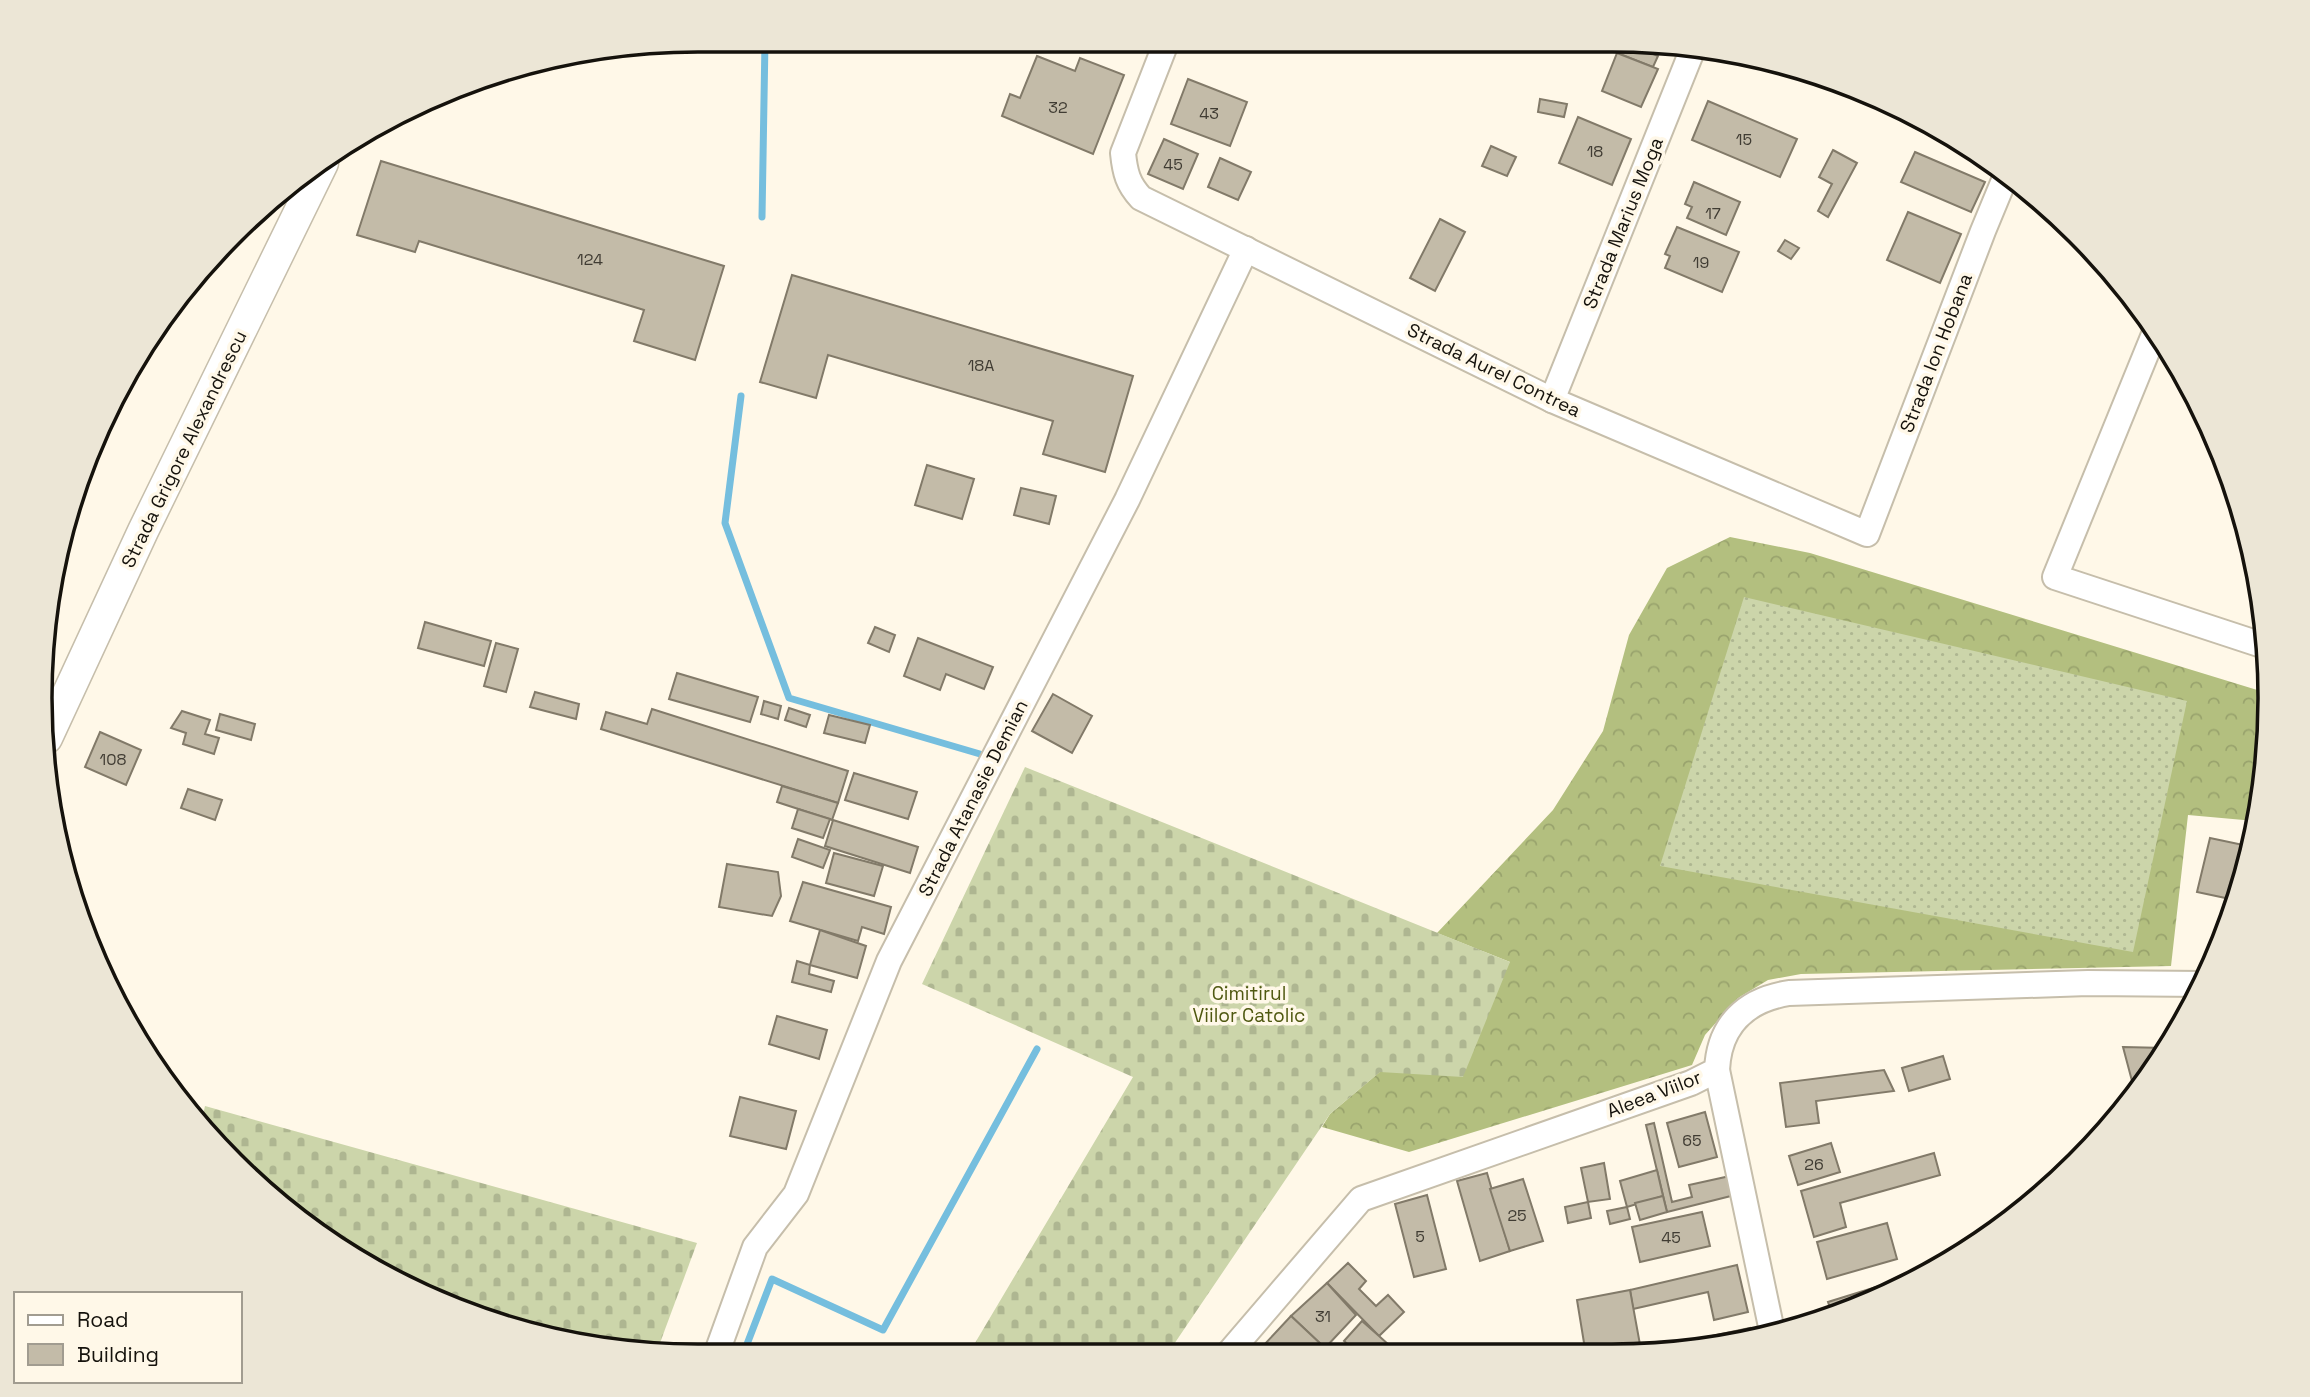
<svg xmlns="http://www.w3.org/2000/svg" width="2310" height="1397" viewBox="0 0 2310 1397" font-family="'Space Grotesk',sans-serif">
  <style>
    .forest { fill: url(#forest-crowns) }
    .cemetery { fill: url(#cemetery-stones) }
    .garden { fill: url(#garden-dots) }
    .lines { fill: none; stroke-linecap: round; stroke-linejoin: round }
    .stream { stroke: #75bede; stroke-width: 7 }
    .building { fill: #c3bba8; stroke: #827a69; stroke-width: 2 }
    .minor-casing { stroke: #c6beab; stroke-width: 28 }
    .tertiary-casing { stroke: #c6beab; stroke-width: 33 }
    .minor { stroke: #fff; stroke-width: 24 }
    .tertiary { stroke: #fff; stroke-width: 30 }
    .labels { text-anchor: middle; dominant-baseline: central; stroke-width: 7; stroke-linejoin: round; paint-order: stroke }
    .number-label { font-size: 16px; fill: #403c33 }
    .street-label { font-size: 19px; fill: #15120c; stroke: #fff8e8 }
    .park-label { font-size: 19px; fill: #4f5810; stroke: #fff8e8 }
    .rim { fill: none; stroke: #15120c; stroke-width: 3.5 }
  </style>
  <defs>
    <pattern id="forest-crowns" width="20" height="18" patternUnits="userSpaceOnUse" patternTransform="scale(1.75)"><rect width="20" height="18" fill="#b3bf7f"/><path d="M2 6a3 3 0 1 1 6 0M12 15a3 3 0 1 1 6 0" fill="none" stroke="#99a36d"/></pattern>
    <pattern id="cemetery-stones" width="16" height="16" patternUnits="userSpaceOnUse" patternTransform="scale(1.75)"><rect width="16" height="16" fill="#ccd5aa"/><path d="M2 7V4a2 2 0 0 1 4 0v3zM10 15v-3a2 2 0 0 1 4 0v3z" fill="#aeb691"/></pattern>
    <pattern id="garden-dots" width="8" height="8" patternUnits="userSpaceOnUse" patternTransform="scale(1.75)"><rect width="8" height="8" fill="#ccd5aa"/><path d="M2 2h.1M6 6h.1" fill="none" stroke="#aeb691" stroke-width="1.8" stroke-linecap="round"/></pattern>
  </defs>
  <rect width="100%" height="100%" fill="#fff8e8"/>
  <polygon class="forest" points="1730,537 1810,553 2267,693 2268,741 2255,821 2188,815 2171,966 1801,974 1768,980 1738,998 1705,1035 1692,1065 1409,1152 1322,1127 1330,1114 1510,962 1437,933 1553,810 1603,731 1629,635 1667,568"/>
  <g class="cemetery">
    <polygon points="1025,767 1510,962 1463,1077 1380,1072 1330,1114 1168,1353 995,1353 975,1343 1133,1077 922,984"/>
    <polygon points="205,1106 697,1243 657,1351 613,1351 447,1307 298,1221 202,1119"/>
  </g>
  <polygon class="garden" points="1744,597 2187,701 2133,952 1660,866"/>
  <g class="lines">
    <g class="stream">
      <polyline points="762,217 765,41"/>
      <polyline points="741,396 725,523 789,698 980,754"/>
      <polyline points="744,1352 772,1279 883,1330 1037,1049"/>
    </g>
  </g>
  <g class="building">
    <polygon points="1620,45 1632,45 1658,56 1653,67 1617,53"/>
    <polygon points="1617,53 1658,69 1641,107 1602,91"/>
    <polygon points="1037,56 1075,71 1080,58 1124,75 1093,154 1002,116 1010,94 1020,98"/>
    <polygon points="1188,79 1247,102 1230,146 1171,124"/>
    <polygon points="1540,99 1567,104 1564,117 1538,112"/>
    <polygon points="1708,101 1797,139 1780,177 1692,140"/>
    <polygon points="1578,117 1631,139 1612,185 1559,163"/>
    <polygon points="1164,139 1198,154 1183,189 1148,174"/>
    <polygon points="1491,146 1516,157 1507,176 1482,166"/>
    <polygon points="1833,150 1857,163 1828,217 1818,211 1832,184 1819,177"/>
    <polygon points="1915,152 1985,182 1971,212 1901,182"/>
    <polygon points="1220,158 1251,172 1238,200 1208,187"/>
    <polygon points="381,161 724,266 695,360 634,341 644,310 419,241 415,252 357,235"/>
    <polygon points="1694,182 1740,202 1726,235 1687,218 1692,207 1685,204"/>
    <polygon points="1908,212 1961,234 1940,283 1887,260"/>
    <polygon points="1440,219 1465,232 1435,291 1410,278"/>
    <polygon points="1677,227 1739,252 1722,292 1665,268 1670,256 1665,254"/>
    <polygon points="1785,240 1799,248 1791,259 1778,251"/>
    <polygon points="792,275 1133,376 1105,472 1043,454 1053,421 828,355 816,398 760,382"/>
    <polygon points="927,465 974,479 962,519 915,505"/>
    <polygon points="1021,488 1056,496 1049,524 1014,515"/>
    <polygon points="425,622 491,641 484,666 418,648"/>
    <polygon points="875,627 895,635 889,652 868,643"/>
    <polygon points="918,638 993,667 984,689 946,674 940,690 904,676"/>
    <polygon points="496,643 518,649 506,692 484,686"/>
    <polygon points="677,673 758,697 750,722 669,699"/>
    <polygon points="535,692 579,704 576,719 530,707"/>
    <polygon points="1053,694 1092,716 1072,753 1032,731"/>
    <polygon points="764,701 781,706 778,719 761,714"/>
    <polygon points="789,708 810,715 806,727 785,720"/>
    <polygon points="652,709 848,771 838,803 601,729 606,712 647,724"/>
    <polygon points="182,711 210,720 205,734 219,738 214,754 183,744 186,733 171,728"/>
    <polygon points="220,714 255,724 251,740 216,730"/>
    <polygon points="829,715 870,725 865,743 824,733"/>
    <polygon points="100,732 141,750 126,785 85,767"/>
    <polygon points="854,773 917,792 908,819 845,800"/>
    <polygon points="782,786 838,803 832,820 777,802"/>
    <polygon points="188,789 222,800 215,820 181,808"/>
    <polygon points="798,809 830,819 823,838 792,828"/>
    <polygon points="833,820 918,847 910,873 825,846"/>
    <polygon points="2210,838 2248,846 2235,900 2197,892"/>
    <polygon points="798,839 830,850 823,868 792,857"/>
    <polygon points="834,853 883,866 874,896 826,883"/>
    <polygon points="727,864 778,872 781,896 772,916 719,907"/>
    <polygon points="803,882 891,907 884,934 862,927 858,941 790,921"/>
    <polygon points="820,930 866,946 857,978 810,965"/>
    <polygon points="797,961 810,965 809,974 834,981 831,992 792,982"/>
    <polygon points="777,1016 827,1030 819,1059 769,1044"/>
    <polygon points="2123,1047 2165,1048 2136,1096"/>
    <polygon points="1943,1056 1950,1079 1909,1091 1902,1068"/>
    <polygon points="1884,1070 1894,1091 1816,1101 1819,1123 1786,1127 1780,1083"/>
    <polygon points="740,1097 796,1111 786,1149 730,1136"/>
    <polygon points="1705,1112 1717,1157 1679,1167 1667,1123"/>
    <polygon points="1654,1123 1672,1202 1692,1197 1689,1185 1730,1176 1735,1195 1667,1212 1646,1125"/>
    <polygon points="1831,1143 1840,1172 1798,1185 1789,1156"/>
    <polygon points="1934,1153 1940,1175 1840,1203 1846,1227 1814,1237 1801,1191"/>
    <polygon points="1604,1163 1610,1199 1588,1202 1581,1168"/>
    <polygon points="1657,1170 1663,1196 1627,1207 1620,1181"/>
    <polygon points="1487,1173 1510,1251 1480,1261 1457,1181"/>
    <polygon points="1523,1179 1543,1241 1510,1251 1490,1189"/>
    <polygon points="1427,1195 1446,1269 1414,1277 1395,1204"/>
    <polygon points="1663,1196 1667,1212 1640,1220 1635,1203"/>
    <polygon points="1588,1202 1591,1218 1568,1223 1565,1207"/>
    <polygon points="1627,1207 1630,1219 1610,1224 1607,1211"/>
    <polygon points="1702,1212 1710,1246 1640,1262 1632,1227"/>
    <polygon points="1887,1223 1897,1259 1827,1279 1817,1242"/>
    <polygon points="1348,1263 1366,1281 1359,1289 1376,1306 1388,1295 1404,1312 1379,1336 1327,1283"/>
    <polygon points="1737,1265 1748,1312 1714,1320 1708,1292 1633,1309 1630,1290"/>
    <polygon points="1327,1283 1356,1315 1325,1348 1291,1316"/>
    <polygon points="1876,1287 1878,1295 1832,1314 1828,1302"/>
    <polygon points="1630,1290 1641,1350 1614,1355 1586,1355 1577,1300"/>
    <polygon points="1291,1316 1325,1348 1332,1354 1274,1354 1264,1345"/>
    <polygon points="1362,1321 1379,1336 1399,1354 1387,1354 1378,1346 1370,1354 1359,1354 1344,1341"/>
    <polygon points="1750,1328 1752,1339 1699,1348 1697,1339"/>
  </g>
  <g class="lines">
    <defs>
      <g id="minor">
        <path d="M1166,43L1123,153C1125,173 1128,184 1141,198L1552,400L1867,534L1983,231L2007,173"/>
        <polyline points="2155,332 2055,577 2265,646"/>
        <polyline points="1552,400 1694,46"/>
        <polyline points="1717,1070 1773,1336"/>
        <polyline points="717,1352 755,1247 796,1194 889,961 1127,500 1246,249"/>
        <path d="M1228,1354L1361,1199L1691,1083L1717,1070C1719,1025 1745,1000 1789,993L2088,983L2204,984"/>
      </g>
      <polyline id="tertiary" points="47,738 143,531 323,163"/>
    </defs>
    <use href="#minor" class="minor-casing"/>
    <use href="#tertiary" class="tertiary-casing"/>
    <use href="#minor" class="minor"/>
    <use href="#tertiary" class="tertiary"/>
  </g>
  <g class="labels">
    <g class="number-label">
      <text x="1058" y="107">32</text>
      <text x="1209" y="113">43</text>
      <text x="1744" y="139">15</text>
      <text x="1595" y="151">18</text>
      <text x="1173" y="164">45</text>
      <text x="1713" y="213">17</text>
      <text x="590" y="259">124</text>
      <text x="1701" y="262">19</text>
      <text x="981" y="365">18A</text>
      <text x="113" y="759">108</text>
      <text x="1692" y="1140">65</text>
      <text x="1814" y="1164">26</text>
      <text x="1517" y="1215">25</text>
      <text x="1420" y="1236">5</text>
      <text x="1671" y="1237">45</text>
      <text x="1323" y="1316">31</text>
    </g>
    <g class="street-label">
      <text transform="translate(1623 223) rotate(-68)">Strada Marius Moga</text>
      <text transform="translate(1936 353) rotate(-69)">Strada Ion Hobana</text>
      <text transform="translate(1494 370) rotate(26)">Strada Aurel Contrea</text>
      <text transform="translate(184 449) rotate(-64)">Strada Grigore Alexandrescu</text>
      <text transform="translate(973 798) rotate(-63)">Strada Atanasie Demian</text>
      <text transform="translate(1654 1094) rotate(-21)">Aleea Viilor</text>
    </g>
    <g class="park-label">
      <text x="1249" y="993">Cimitirul<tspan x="1249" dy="22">Viilor Catolic</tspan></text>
    </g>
  </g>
  <path d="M0 0H2310V1397H0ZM698 52H1612A646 646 0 0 1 2258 698V698A646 646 0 0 1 1612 1344H698A646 646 0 0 1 52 698V698A646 646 0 0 1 698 52Z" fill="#ece6d6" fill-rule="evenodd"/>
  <path class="rim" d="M698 52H1612A646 646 0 0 1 2258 698V698A646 646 0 0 1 1612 1344H698A646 646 0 0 1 52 698V698A646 646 0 0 1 698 52Z"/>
  <rect x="14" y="1292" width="228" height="91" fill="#fff8e8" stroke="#a19c90" stroke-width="2"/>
  <rect x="28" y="1315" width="35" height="10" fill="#ffffff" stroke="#a19c90" stroke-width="2"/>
  <text x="77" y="1327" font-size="21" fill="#15120c">Road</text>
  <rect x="28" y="1344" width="35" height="21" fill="#c3bba8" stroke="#a19c90" stroke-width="2"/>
  <text x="77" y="1362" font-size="21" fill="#15120c">Building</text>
</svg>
